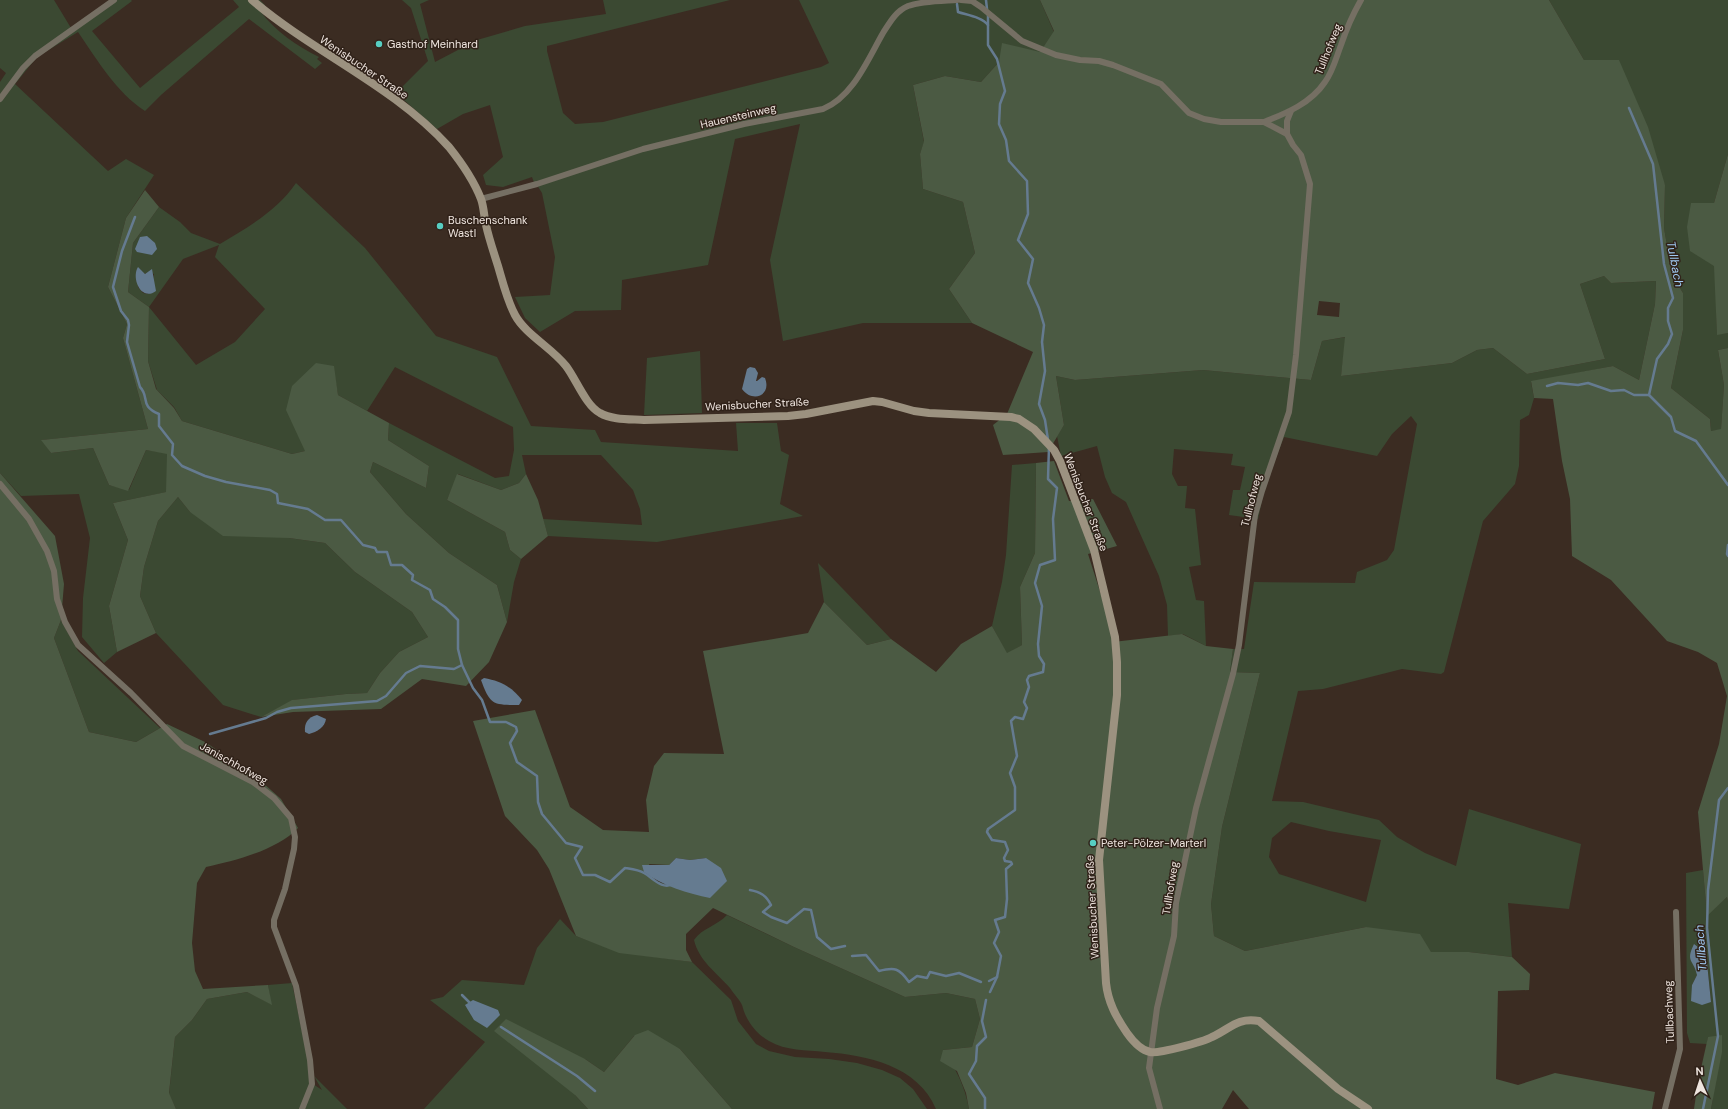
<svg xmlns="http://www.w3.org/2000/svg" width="1728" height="1109" viewBox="0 0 1728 1109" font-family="'DM Sans',sans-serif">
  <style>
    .green { fill: #3b4932; fill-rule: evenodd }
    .forest { fill: #4b5a43; fill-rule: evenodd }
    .water { fill: #657b90 }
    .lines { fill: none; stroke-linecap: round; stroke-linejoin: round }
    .stream { stroke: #657b90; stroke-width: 2.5 }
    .street { stroke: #756f63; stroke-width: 6 }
    .secondary { stroke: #9c9280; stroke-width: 8 }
    .poi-dot { fill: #57cec2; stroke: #302219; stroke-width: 1.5 }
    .labels { text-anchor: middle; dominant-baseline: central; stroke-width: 3; stroke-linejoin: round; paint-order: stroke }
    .poi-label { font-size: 11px; fill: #eee4de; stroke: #302219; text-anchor: start }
    .street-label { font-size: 11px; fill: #eee4de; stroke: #302219 }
    .water-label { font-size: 12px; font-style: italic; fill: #9fc9f1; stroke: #302219 }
  </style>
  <rect width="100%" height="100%" fill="#3b2c22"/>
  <g class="green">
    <path d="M0,0H54L71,28L113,0H131L132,1L92,31L140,88L239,7L233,0H260L265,5L260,11C275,31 297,46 319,57L317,59L322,63L315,69L249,19L161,95L145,111C116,92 98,61 78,32L37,57L15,84L108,171L126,159L154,175L126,218L108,287L127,324L123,338L148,429L42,440L51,453L93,448L109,485L129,490L146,450L167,453V492L113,503L128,540L109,606L117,652L104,663L82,637L83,598L90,538L79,494L21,496L0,473V82L6,73L0,68Z"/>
    <path d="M402,0H429L420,4L435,62L477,40L525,26L606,14L603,0H730L547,46V51L563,113L575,124L603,122L821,67L829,63L799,0H927C913,2 902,3 894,16L899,11L931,0H1040L1054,32L1040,52L999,62L981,82L945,76L913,85L924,142L920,154L923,189L963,202L975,253L949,289L972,323H863L783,341L770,260L800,124L735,139L708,265L622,280L621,310L575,311L540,332L525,318L515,297L550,295L555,257L542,193L537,185H535L532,177L503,187L486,185L483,175L503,157L490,105L463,114L437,129L396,93L428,61L411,8Z"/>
    <polygon points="1549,0 1728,0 1728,154 1714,203 1717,334 1728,333 1728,348 1718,350 1724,385 1721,430 1711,431 1710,419 1671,388 1683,330 1683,293 1672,275 1664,228 1665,185 1584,60"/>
    <path d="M296,183L365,248L436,336L497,357L531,426L595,430L601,442L738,451L736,423H777L781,451L789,455L780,504L803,516L657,542L548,536L543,519L642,525L640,509L633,490L601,455H522L526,474L519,483L501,490L458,474L447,500L505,532L510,550L521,559L514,582L507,622L497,585L449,553L406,514L370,472L373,462L426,488L429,466L388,440L389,423L495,478L509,476L514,450L513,427L395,367L367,411L338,395L333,366L305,451L292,454L182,421L174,407L157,390L148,361L149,307L128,292L133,243L159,207L180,222L191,233L220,244C248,227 277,211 296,183ZM219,245L215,257L265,309L235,342L196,365L149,307L183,259ZM141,271L145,274L148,272L154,274L153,280L148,294L143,293L138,287Z"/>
    <path d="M1604,276L1611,283L1656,281L1655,304L1639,380L1613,366L1531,382L1534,398L1529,415L1520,420L1519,466L1515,484L1483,521L1444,672L1441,674L1402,669L1323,689L1298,691L1272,801L1303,802L1379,820L1397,837L1425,853L1456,866L1469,809L1581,844L1569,909L1508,903L1512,957L1469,952H1431L1366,927L1245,951L1214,936L1211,904L1222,827L1260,673L1230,672L1233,649H1244L1254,582L1355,583L1357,572L1387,560L1394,550L1417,424L1411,416L1392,434L1377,456L1284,437L1265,487L1258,519L1229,515L1233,490H1240L1245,467L1231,465L1233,454L1174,449L1172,474L1178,486H1187L1185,508L1195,509L1201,565L1189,567L1196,600L1204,601L1206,646L1183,634L1168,636L1167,605L1159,576L1126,502L1112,493L1105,477L1097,446L1061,456L1057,436L1064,425L1056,376L1075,380L1203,370L1311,380L1322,341L1346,337L1341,376L1452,363L1477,350L1493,348L1527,374L1605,359L1580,284ZM1291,822L1329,831L1381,840L1366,902L1279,874L1269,857L1272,838Z"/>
    <polygon points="700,351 702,413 644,415 647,358"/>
    <polygon points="1036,463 1035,553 1020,587 1022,645 1007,654 992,626 1002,582 1006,555 1012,465"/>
    <polygon points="178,497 190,512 289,538 325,543 355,572 412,612 428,637 399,652 380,673 367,693 346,694 293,700 261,717 223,705 156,633 140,596 144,567 158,521"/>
    <polygon points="818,563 891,639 867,645 824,602"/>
    <polygon points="61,620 78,651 160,728 136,742 89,732 54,638"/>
    <path d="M1703,870L1707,915L1727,897L1728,902V1109H1711L1713,1099L1708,1037L1707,1044L1690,1043L1687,1033L1686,873ZM1694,944L1706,953L1711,1002L1692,985L1697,975Z"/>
    <path d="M727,915L794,947L905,997L946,993L975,999L980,1019L972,1047L943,1050C956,1069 965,1086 969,1109H936C918,1066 867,1055 825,1052C806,1050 786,1051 769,1041C758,1035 750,1025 745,1014C743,1010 743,1006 741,1003C738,998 733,993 730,988C716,972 699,961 694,940C702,928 717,926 727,915Z"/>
    <polygon points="560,919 576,936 619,952 692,962 731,1000 738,1021 756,1044 769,1051 795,1057 829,1059 857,1063 882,1070 900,1078 913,1089 927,1109 732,1109 680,1049 634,1036 604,1072 585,1059 575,1095 588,1109 424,1109 485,1042 430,1000 443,997 462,980 524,985 537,948"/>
    <polygon points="292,983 313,1084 322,1090 314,1076 347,1109 176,1109 169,1094 175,1037 192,1020 207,999 247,992 271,1004 268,985"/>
  </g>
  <g class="forest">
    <path d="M1040,0H1549L1584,60H1619L1648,127L1665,185L1664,228L1672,275L1683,293V330L1671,388L1710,419L1711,431L1721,429L1724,385L1718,350L1728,348V902L1727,897L1707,916L1698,812L1719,744L1727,696L1717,663L1698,652L1667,641L1611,580L1572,556L1570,499L1562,461L1553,399L1534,398L1531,381L1613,366L1639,380L1655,304L1656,281L1611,283L1604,276L1580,284L1605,359L1527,374L1493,348L1477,350L1452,363L1341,376L1345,337L1322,341L1311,380L1203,370L1075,380L1056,376L1064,425L1048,452L1003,455L993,425L1007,414L1033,352L972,323L949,289L975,253L963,202L923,189L920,154L924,141L913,85L945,76L981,82L999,62L1002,43L1040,52L1054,31ZM1319,301L1340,303L1339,317L1317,315Z"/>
    <polygon points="1728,154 1728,333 1717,335 1714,266 1690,251 1687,227 1691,203 1714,203"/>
    <polygon points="145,190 159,207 133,243 128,292 149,307 148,361 156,389 174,408 182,421 292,454 305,451 286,410 292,386 316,363 334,366 338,395 389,423 388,440 429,466 426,488 373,462 370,472 406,514 449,553 497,585 507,622 489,662 466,686 422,679 381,709 293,712 261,717 292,700 346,694 367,693 380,673 399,652 428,637 412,612 355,572 325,543 289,538 223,536 190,512 178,497 158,521 144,567 140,596 156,633 117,652 109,606 128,540 113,503 166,492 167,454 146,450 128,491 109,485 93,448 51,453 41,440 148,429 123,338 127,324 108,287 126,218"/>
    <path d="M1054,461L1069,501L1093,499L1117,546L1088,554L1104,604L1113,642L1182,634L1206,646L1233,649L1230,672L1260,673L1222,827L1211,904L1214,936L1245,951L1366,927L1420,934L1431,952H1469L1512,957L1530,974L1529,990L1498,991L1496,1079L1518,1085L1555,1073L1655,1092L1652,1109H1249L1233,1090L1222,1109H969L966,1093L957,1071L940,1061L943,1050L972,1047L980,1019L975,999L946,993L905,997L794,947L713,908L686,934V950L692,962L619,953L576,936L549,869L537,850L505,816L473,721L535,710L570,807L603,830L649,832L646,800L654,766L664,753L724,754L703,651L808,633L824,602L867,645L891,639L936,672L961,644L992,626L1007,653L1022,645L1020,587L1035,553L1036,463ZM676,858L690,860L706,858L704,896L655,881L649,864L669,865Z"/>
    <path d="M0,473L55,536L64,584L61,620L54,638L89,732L136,742L167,724L205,742L254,775L281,799L298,828C277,850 235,861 206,867L197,883L192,943L195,971L203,989L268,985L272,1005L247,992L207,999L192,1020L175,1037L169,1093L176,1109H0Z"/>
    <polygon points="457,474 501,490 519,483 526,474 538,500 548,536 521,559 510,550 505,532 447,500"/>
    <polygon points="506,1019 585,1059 604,1072 635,1035 648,1030 680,1049 732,1109 588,1109 575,1095 494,1031"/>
    <polygon points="1722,1035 1722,1052 1711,1109 1694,1109 1698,1082 1708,1037"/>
  </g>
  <g class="water">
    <polygon points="147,236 155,243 157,249 152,255 137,252 135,249 140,237"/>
    <path d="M138,267L145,274L152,269L156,291C141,302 131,278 138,267Z"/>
    <path d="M750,367L755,368L758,373L756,381H757L762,377L765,378C772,396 752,403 742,389L747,369Z"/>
    <path d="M484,678C500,681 511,686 522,700L519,705C493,705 490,705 481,680Z"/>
    <path d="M317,715L326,719C325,727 317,732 309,734L305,732C304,723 308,717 317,715Z"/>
    <path d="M676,858L690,860L706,858L721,868L727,881L710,898C689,894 661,885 644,872L642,865H669Z"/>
    <path d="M1694,944L1706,953L1711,1002L1702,1005L1691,1001L1692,985L1697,975C1694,960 1685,962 1694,944Z"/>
    <polygon points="473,1000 498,1010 500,1015 487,1028 474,1020 465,1005"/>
  </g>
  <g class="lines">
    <g class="stream">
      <polyline points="986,0 987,9"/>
      <path d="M957,4L958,12C967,15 982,17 988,25"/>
      <polyline points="988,14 988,45 997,59 1005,91 1000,104 999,124 1006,140 1009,161 1027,181 1028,214 1018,240 1033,259 1028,283 1039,308 1044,325 1042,342 1045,371 1039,404 1045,420 1048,440"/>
      <polyline points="1629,108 1653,164 1664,264 1673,298 1668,308 1668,321 1672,334 1668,344 1657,359 1649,395 1671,417 1675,431 1696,441 1728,485"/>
      <path d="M135,217L122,251L113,287L121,311L128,320L129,325L127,342L140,387C150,397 139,406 159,414V426L173,444L172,455L182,466L205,476L226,482L270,490L277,494L278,503L308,509L325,520H341L363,545L375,548L377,552H387L391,565H402L413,575L412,580L430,590L433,599L445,607L458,620V649L462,665L473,688L482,700L490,722H506L516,727L517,731L510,743L517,762L537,776L538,802L542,814L566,843L582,847L575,858L583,875H595L610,882L625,868C631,869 639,870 644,873C653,878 662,890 673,884"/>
      <polyline points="1547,386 1558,383 1578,385 1588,383 1611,391 1624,390 1634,395 1649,395"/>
      <polyline points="1728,545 1727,554 1728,556"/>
      <polyline points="210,734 266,718 277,712 291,708 377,701 386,696 406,673 420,666 454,669 462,665"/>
      <path d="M750,890C760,892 766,895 771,905L763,912L771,917L787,923L804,909L811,910L817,937L831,949L845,946"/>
      <path d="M852,956L866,955L879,971C895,967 899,968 909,982L917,976L927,978L930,972L946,976L959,973L981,982"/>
      <polyline points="989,981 997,977"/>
      <polyline points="990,992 997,977 1001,956 994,943 999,932 995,920 1005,917 1007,899 1006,869 1012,864 1011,862 1005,861 1004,858 1008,850 1005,842 992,840 987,832 988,829 1015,810 1015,787 1010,773 1017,756 1011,721 1015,717 1023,719 1027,708 1024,702 1029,687 1027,680 1029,676 1043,672 1044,664 1039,656 1038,644 1042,606 1035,583 1040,565 1055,560 1053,519 1057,488 1048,479 1049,447"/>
      <polyline points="462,995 471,1004"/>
      <polyline points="501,1027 577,1076 595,1091"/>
      <polyline points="985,1109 985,1098 969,1074 976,1061 977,1046 986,1037 982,1021 986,1000"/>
      <polyline points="1703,1109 1718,1036 1707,928 1708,890 1719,800 1728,788"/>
    </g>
    <g class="street">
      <polyline points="961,0 972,1 981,7 1022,41 1056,55 1080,60 1099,61 1113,65 1161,84 1189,113 1204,119 1221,122 1264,122 1287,134"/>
      <polyline points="0,99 23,68 35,56 114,0"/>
      <path d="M1264,122C1287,113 1311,103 1325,82C1333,71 1336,58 1341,45C1346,30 1353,14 1361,0"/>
      <path d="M481,199L537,184L643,149L744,124L823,109C853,97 868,59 883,33C890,22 896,11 908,6C922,1 942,1 957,0"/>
      <polyline points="0,484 29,519 47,551 54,571 57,599 65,622 78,645 131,693 183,746 253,782 274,798 291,818 295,837 294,849 285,889 274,920 274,927 296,986 310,1060 312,1084 302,1109"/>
      <polyline points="1160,1109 1149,1068 1157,1008 1174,936 1176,903 1196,808 1233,674 1239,645 1255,515 1262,491 1289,412 1296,355 1310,184 1301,155 1293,145 1287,134 1287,121 1291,111"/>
      <polyline points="1665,1109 1680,1049 1676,912"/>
    </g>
    <path class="secondary" d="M252,0C314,53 394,86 449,147C461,162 474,181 481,199C484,207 484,217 486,225C489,239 494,253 498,266C503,283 507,300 515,315C525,334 552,348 566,366C576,379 586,406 600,413C612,420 630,419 644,420L788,416L806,414L873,401L882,402L914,411L929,413L1011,417L1019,419L1034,429L1054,450L1060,461L1094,550L1115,637L1117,662V695L1099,860L1106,983C1108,1002 1116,1017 1127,1033C1132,1040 1140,1050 1150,1052C1158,1054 1203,1042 1212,1037C1230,1029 1237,1017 1259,1021L1338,1089L1368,1109"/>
  </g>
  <g class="poi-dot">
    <circle cx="379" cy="44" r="4"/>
    <circle cx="440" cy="226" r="4"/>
    <circle cx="1093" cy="843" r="4"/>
  </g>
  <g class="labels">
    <g class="poi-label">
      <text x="387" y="44">Gasthof Meinhard</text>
      <text x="448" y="220">Buschenschank<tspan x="448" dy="13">Wastl</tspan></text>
      <text x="1101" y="843">Peter-Pölzer-Marterl</text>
    </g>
    <g class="street-label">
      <text transform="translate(1328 49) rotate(-68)">Tullhofweg</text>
      <text transform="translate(364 67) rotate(34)">Wenisbucher Straße</text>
      <text transform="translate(738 116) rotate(-13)">Hauensteinweg</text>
      <text transform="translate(757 404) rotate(-3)">Wenisbucher Straße</text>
      <text transform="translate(1251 500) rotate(-76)">Tullhofweg</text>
      <text transform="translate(1086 502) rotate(69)">Wenisbucher Straße</text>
      <text transform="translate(234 763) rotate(29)">Janischhofweg</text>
      <text transform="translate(1170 888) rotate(-81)">Tullhofweg</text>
      <text transform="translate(1092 907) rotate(-93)">Wenisbucher Straße</text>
      <text transform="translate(1669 1012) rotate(-92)">Tullbachweg</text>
    </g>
    <g class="water-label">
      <text transform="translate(1675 264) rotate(79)">Tullbach</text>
      <text transform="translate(1701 948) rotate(-94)">Tullbach</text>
    </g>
  </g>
  <g transform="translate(1700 1081) rotate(357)" stroke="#302219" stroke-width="3" paint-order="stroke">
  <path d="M0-3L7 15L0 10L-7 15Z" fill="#eee4de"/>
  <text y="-6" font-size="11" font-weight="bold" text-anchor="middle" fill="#eee4de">N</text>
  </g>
</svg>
